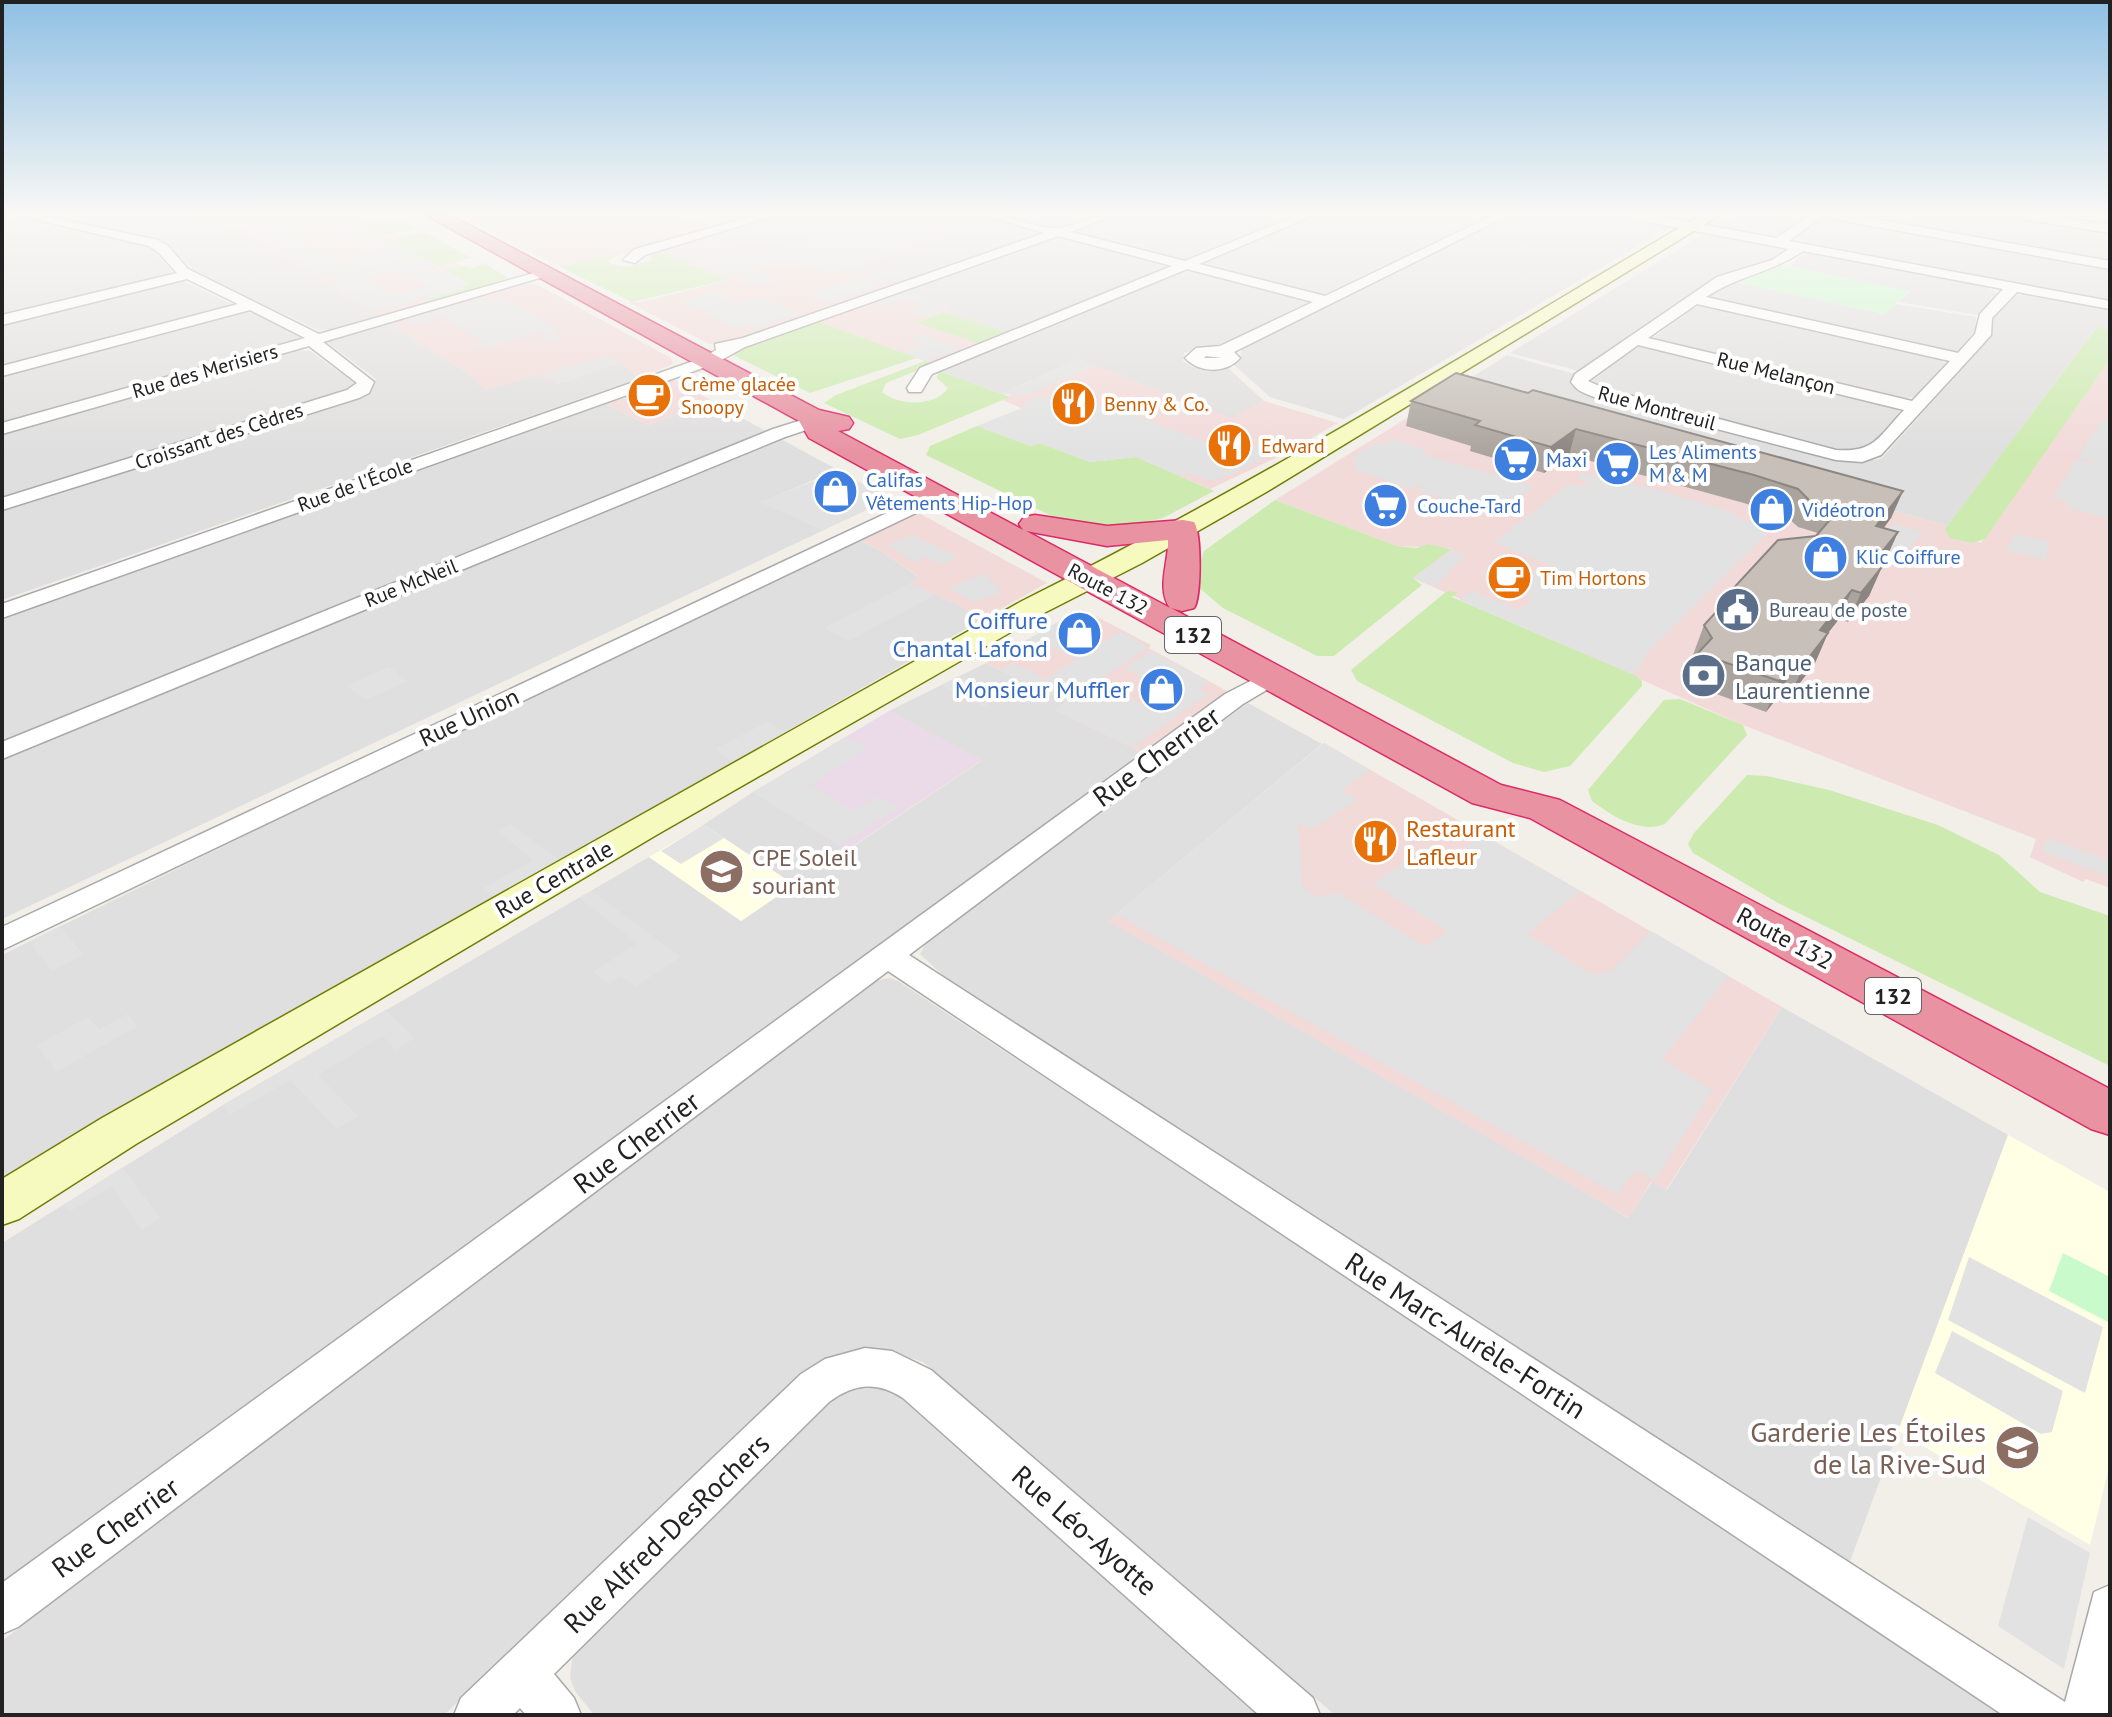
<svg xmlns="http://www.w3.org/2000/svg" width="2112" height="1717" viewBox="0 0 2112 1717" font-family="'PT Sans',sans-serif">
  <style>
    .residential { fill: #e0dfdf }
    .commercial { fill: #f2dad9 }
    .industrial { fill: #ebdbe8 }
    .education { fill: #ffffe5 }
    .grass { fill: #cdebb0 }
    .park { fill: #c8facc }
    .parking { fill: #e2e2e2; fill-rule: evenodd }
    .lines { fill: none; stroke-linecap: round; stroke-linejoin: round }
    .street-casing { stroke: #a9a9a9; stroke-width: 3 }
    .secondary-casing { stroke: #707d05; stroke-width: 3 }
    .highway-casing { stroke: #dc2a67; stroke-width: 3 }
    .street { fill: #fff; fill-rule: evenodd }
    .secondary { fill: #f7fabf; fill-rule: evenodd }
    .highway { fill: #e892a2; fill-rule: evenodd }
    .wall { fill: #aba49e }
    .shaded-wall { fill: #8b8681 }
    .building { fill: #c7bfb8; stroke: #8b8681; stroke-width: 2 }
    .labels { text-anchor: middle; dominant-baseline: central; stroke-width: 8; stroke-linejoin: round; paint-order: stroke }
    .far-street-label { font-size: 20px; fill: #222; stroke: #fff }
    .far-food-label { font-size: 20px; fill: #c56008; stroke: #fff; text-anchor: start }
    .far-shop-label { font-size: 20px; fill: #366cbe; stroke: #fff; text-anchor: start }
    .far-service-label { font-size: 20px; fill: #4e5e75; stroke: #fff; text-anchor: start }
    .shield { fill: #fff; stroke: #646464; stroke-width: 2 }
    .shield-label { font-size: 22px; font-weight: bold; fill: #222 }
    .shop-label { font-size: 24px; fill: #366cbe; stroke: #fff; text-anchor: end }
    .service-label { font-size: 24px; fill: #4e5e75; stroke: #fff; text-anchor: start }
    .street-label { font-size: 24px; fill: #222; stroke: #fff }
    .food-label { font-size: 24px; fill: #c56008; stroke: #fff; text-anchor: start }
    .education-label { font-size: 24px; fill: #785e54; stroke: #fff; text-anchor: start }
    .near-street-label { font-size: 28px; fill: #222; stroke: #fff }
    .near-education-label { font-size: 28px; fill: #785e54; stroke: #fff; text-anchor: end }
  </style>
  <rect width="100%" height="100%" fill="#f2efe9"/>
  <g class="residential">
    <polygon points="2,215 141,243 153,250 174,274 2,316 2,274 5,270 2,267"/>
    <polygon points="36,215 176,215 241,230 380,317 339,329 318,330 197,273 163,241"/>
    <polygon points="778,215 981,215 1041,232 894,286 850,269 945,237 882,217 761,256 700,237"/>
    <polygon points="999,215 1096,215 1054,227"/>
    <polygon points="1115,215 1298,215 1184,260 1074,232"/>
    <polygon points="1316,215 1496,215 1330,294 1320,295 1203,264"/>
    <polygon points="1511,215 1619,215 1663,222 1672,226 1344,419 1270,397 1234,365 1241,358 1241,349"/>
    <polygon points="1735,215 1810,215 1783,233 1772,236 1715,227"/>
    <polygon points="1842,215 2013,215 2110,231 2110,263"/>
    <polygon points="1830,217 2110,267 2110,303 1794,240 1822,218"/>
    <polygon points="1707,232 1788,250 1771,262 1718,277 1579,371 1510,353"/>
    <polygon points="1055,237 1168,267 1009,333 943,312 951,309 903,290"/>
    <polygon points="1804,253 1822,254 1984,286 1998,294 1978,315 1898,302 1910,292 1791,266"/>
    <polygon points="1193,270 1310,303 1231,341 1184,353 1183,361 1191,366 1205,369 1227,367 1264,401 1230,419 1078,359 1002,394 939,371 1180,271"/>
    <polygon points="180,280 232,304 2,367 2,323"/>
    <polygon points="1730,281 1884,314 1895,304 1976,317 1975,331 1958,351 1953,352 1709,297"/>
    <polygon points="2022,295 2110,309 2110,330 2096,328 1948,526 1455,388 1507,355 1575,374 1571,380 1573,384 1838,460 1877,460 1883,457 1990,337 1994,316 2013,296"/>
    <polygon points="1704,305 1942,359 1945,365 1917,396 1902,399 1653,338 1692,309"/>
    <polygon points="239,312 255,313 299,335 300,338 2,425 2,374"/>
    <polygon points="387,322 470,375 486,390 534,375 557,384 620,362 639,378 2,600 2,509 369,392 376,379 327,342"/>
    <polygon points="1647,346 1896,407 1900,413 1866,451 1848,454 1599,389 1589,383 1635,348"/>
    <polygon points="293,350 310,351 353,382 354,387 2,499 2,433"/>
    <polygon points="600,401 648,425 712,401 767,432 2,742 2,616"/>
    <polygon points="779,438 838,470 761,502 824,530 2,919 2,758"/>
    <polygon points="856,539 878,549 920,578 911,583 985,618 2,1178 2,955 379,770 386,762"/>
    <polygon points="986,663 1067,702 1055,710 1142,752 2,1590 2,1243 223,1105 649,857 741,921 794,884 703,825 753,792 848,850 981,761 889,711"/>
    <polygon points="1248,703 1322,744 1116,914 1628,1218 1652,1182 1667,1190 1782,1007 2008,1135 1849,1564 947,979 920,954 927,941"/>
    <polygon points="890,978 898,981 2008,1715 1335,1715 923,1362 880,1348 839,1354 804,1373 444,1715 2,1715 2,1641 860,990 873,981"/>
    <polygon points="867,1384 889,1388 903,1399 1260,1715 594,1715 575,1691 570,1678 572,1660 580,1644 833,1395"/>
  </g>
  <g class="commercial">
    <polygon points="176,215 361,215 496,284 380,317 241,230"/>
    <polygon points="460,215 680,215 717,227 616,256 611,254 560,267"/>
    <polygon points="882,217 947,237 851,269 894,286 734,342 709,344 628,302 640,302 726,281 656,250 700,237 761,256"/>
    <polygon points="523,284 538,285 671,358 673,364 639,378 619,362 556,384 534,375 486,390 470,375 387,322"/>
    <polygon points="903,290 952,308 918,322 981,344 933,364 817,321"/>
    <polygon points="1078,359 1230,418 1264,401 1338,423 1280,456 1210,489 1002,400"/>
    <polygon points="2110,359 2110,888 2086,879 2083,882 2030,857 2036,839 1743,725 1413,578 1451,548 1397,546 1275,500 1455,388 1948,526 1945,529 1981,543"/>
    <polygon points="670,376 712,401 648,425 600,401"/>
    <polygon points="915,511 1047,583 985,618 910,583 919,577 878,549 856,539"/>
    <polygon points="1084,610 1151,645 1149,648 1227,691 1142,752 1055,710 1066,701 986,663 1076,612"/>
    <polygon points="1324,743 1782,1007 1666,1190 1651,1182 1629,1218 1108,921"/>
  </g>
  <polygon class="industrial" points="889,711 982,760 847,850 753,792"/>
  <g class="education">
    <polygon points="703,825 724,838 794,885 741,921 649,857"/>
    <polygon points="2008,1135 2110,1192 2110,1463 2090,1545 1898,1431"/>
  </g>
  <g class="grass">
    <polygon points="361,215 393,215 417,228 373,237 379,235 349,224 369,219"/>
    <polygon points="425,232 471,258 431,268 428,267 435,265 421,256 411,259 408,257 417,255 380,241"/>
    <polygon points="656,250 727,280 632,302 560,267 611,254 616,256 608,261 611,264 627,267 652,260 649,252"/>
    <polygon points="484,263 511,280 435,302 426,298 465,289 447,271 438,272 465,266 471,269"/>
    <polygon points="943,312 1009,333 981,344 916,323"/>
    <polygon points="817,321 917,358 810,393 733,355 737,349"/>
    <polygon points="2097,327 2110,330 2110,359 1985,539 1972,543 1950,538 1945,529"/>
    <path d="M925,361L933,364L886,383L882,392C899,406 935,407 948,388L937,378L939,371L1010,397L918,435L900,439L824,403L836,395Z"/>
    <polygon points="977,426 1031,446 1040,443 1090,462 1136,457 1214,491 1163,518 1114,530 1060,520 926,455 930,446"/>
    <polygon points="1275,500 1397,546 1417,548 1428,544 1451,549 1413,578 1422,585 1334,656 1317,656 1223,608 1198,587 1198,569 1204,551"/>
    <polygon points="1447,591 1458,592 1452,597 1636,676 1642,681 1642,686 1570,766 1544,772 1513,763 1357,681 1351,670"/>
    <path d="M1680,699L1743,725L1747,735L1665,824C1640,834 1612,816 1592,801L1588,790L1664,700Z"/>
    <polygon points="1747,775 1767,776 1829,790 1938,825 1999,855 2040,892 2110,916 2110,1066 1778,903 1693,853 1688,844 1694,833"/>
  </g>
  <g class="park">
    <polygon points="1784,265 1910,291 1884,314 1730,281"/>
    <polygon points="2063,1253 2110,1277 2110,1323 2049,1291"/>
  </g>
  <g class="parking">
    <path d="M179,215H262L312,234L341,227L319,215H361L371,219L350,225H364L381,234L373,236L376,239L390,240L418,255L336,278L330,275L320,277L269,246L276,244L269,243L247,229ZM342,237L373,254L376,256L339,264L306,245Z"/>
    <polygon points="876,221 890,221 943,237 831,273 783,258 751,269 778,278 754,286 741,281 747,276 739,273 726,277 670,252 705,241 758,257"/>
    <path d="M421,256L437,265L428,267L432,270L437,273L447,271L470,284L462,286L466,288L432,298L425,296L406,302L410,304L372,311L328,283ZM401,270L428,286L392,295L366,279Z"/>
    <polygon points="861,277 881,285 829,303 807,295"/>
    <polygon points="903,290 949,307 925,316 909,311 924,304 907,299 889,306 874,301"/>
    <polygon points="718,292 736,300 720,305 724,307 761,297 798,314 756,328 748,325 737,328 704,313 712,310 700,310 681,302"/>
    <polygon points="479,299 510,303 559,330 552,333 564,338 549,343 538,337 550,334 543,332 482,349 470,348 485,343 440,317 413,325 405,320"/>
    <polygon points="923,335 961,348 925,361 904,353 922,346 909,340"/>
    <polygon points="607,356 620,362 559,383 541,375"/>
    <polygon points="1078,359 1095,366 1025,396 1002,394"/>
    <polygon points="1040,396 1079,413 1104,403 1237,454 1258,445 1275,452 1245,468 1216,480 1207,480 1196,475 1175,474 1136,457 1090,462 1040,443 1031,446 977,426 1022,408 1028,401"/>
    <polygon points="2102,420 2110,422 2110,519 2067,507 2069,502 2053,498 2076,459 2106,466 2078,457"/>
    <polygon points="1392,439 1427,450 1422,454 1534,486 1494,516 1416,490 1423,485 1418,484 1411,489 1351,469 1358,464 1351,459 1374,444 1385,444"/>
    <polygon points="838,472 892,498 824,530 759,502"/>
    <polygon points="1582,473 1658,490 1728,511 1743,520 1772,529 1648,652 1641,667 1632,674 1459,600 1472,591 1519,610 1533,599 1513,590 1536,571 1546,575 1548,564 1494,542 1569,484 1581,487 1589,482 1576,478"/>
    <polygon points="1893,524 1923,532 1897,564 1866,555"/>
    <polygon points="2016,534 2049,542 2046,560 2006,550"/>
    <polygon points="912,535 938,547 958,557 940,565 926,557 914,562 887,545"/>
    <polygon points="1451,550 1466,555 1435,587 1413,578"/>
    <polygon points="985,573 1002,593 972,602 949,588"/>
    <polygon points="910,583 935,595 849,641 824,628"/>
    <polygon points="1058,622 1077,630 1066,638 1092,649 1121,632 1148,647 1089,687 1109,696 1116,692 1142,704 1152,697 1162,701 1174,691 1124,668 1151,651 1209,682 1199,689 1208,694 1133,747 1055,710 1066,701 1001,670 1013,663 1046,679 1077,659 1049,646 1037,654 1029,650 1013,660 1003,654"/>
    <polygon points="389,667 408,681 366,700 346,686"/>
    <polygon points="959,676 1000,696 984,707 941,685"/>
    <polygon points="767,722 784,732 733,762 715,749"/>
    <polygon points="846,737 868,748 810,785 854,811 879,796 899,807 840,845 753,792"/>
    <polygon points="1324,743 1370,770 1342,790 1358,800 1311,829 1296,823 1300,836 1302,886 1317,897 1339,893 1425,947 1447,931 1373,884 1424,848 1445,861 1483,835 1580,891 1527,934 1588,972 1595,974 1610,972 1651,931 1729,976 1662,1059 1712,1090 1655,1180 1636,1170 1617,1194 1116,914"/>
    <polygon points="510,824 560,860 495,897 483,888 533,860 498,831"/>
    <polygon points="703,825 724,838 681,864 661,851"/>
    <polygon points="2048,838 2110,861 2110,877 2042,851"/>
    <polygon points="592,891 681,957 635,987 621,976 608,984 593,972 637,943 579,898"/>
    <polygon points="60,926 84,955 52,971 29,942"/>
    <polygon points="385,1010 415,1038 396,1050 383,1036 318,1075 358,1116 337,1129 290,1080 230,1115 223,1105"/>
    <polygon points="128,1014 138,1026 56,1072 37,1045 88,1017 99,1029"/>
    <polygon points="123,1167 160,1218 142,1230 111,1187 69,1212 64,1205"/>
    <polygon points="1969,1257 2103,1327 2085,1393 1948,1320"/>
    <polygon points="1952,1331 2063,1391 2052,1432 2041,1434 1935,1373"/>
    <polygon points="2028,1517 2090,1553 2064,1669 1998,1626"/>
  </g>
  <g class="lines">
    <defs>
      <g id="street">
        <polygon points="17,215 39,215 158,240 168,246 188,269 319,334 541,271 553,274 323,342 374,382 369,393 359,398 2,510 2,498 347,390 357,383 309,346 2,434 2,423 305,338 250,310 2,376 2,366 238,304 187,279 2,325 2,315 177,273 158,252 149,246"/>
        <polygon points="757,215 775,215 645,255 635,263 623,260 635,249"/>
        <path d="M984,215C1009,213 1037,230 1057,228C1077,226 1092,215 1112,215L1071,232L1185,261L1298,215H1314L1199,264L1325,296L1494,215H1509L1234,352L1240,358C1226,374 1199,373 1185,358L1196,348L1220,346L1313,302L1187,269L932,374L921,392H909L907,388L920,368L1172,266L1058,236L745,347L714,364L2,618V604L702,358L716,350L715,344L743,338L1044,233ZM1206,356L1222,358H1204Z"/>
        <path d="M1626,215H1650L1776,238L1810,215H1824L1789,241L2110,301V309L2017,292L1992,318L1991,335L1983,344L1881,455L1862,462L1836,460L1594,397C1584,393 1577,391 1571,382L1575,374L1717,277L1772,260L1789,249L1632,219ZM1803,251L2003,289L1980,314L1975,334L1958,353L1706,297C1737,276 1773,272 1803,251ZM1697,304L1950,361L1912,401L1648,338ZM1638,345L1904,410C1879,436 1875,453 1836,450L1606,389L1588,381Z"/>
        <polygon points="1827,215 1852,215 2110,261 2110,269 1833,219"/>
        <polygon points="2017,215 2044,215 2110,225 2110,233 2023,219"/>
        <polygon points="821,414 830,419 827,423 785,437 2,759 2,742 773,429"/>
        <polygon points="936,490 946,496 943,500 2,950 2,927"/>
        <polygon points="1272,670 1280,672 1284,677 1280,682 1243,704 909,955 2065,1702 2094,1592 2110,1585 2110,1715 2003,1715 888,971 18,1627 2,1634 2,1583 1225,694"/>
        <path d="M865,1348L892,1351L931,1370L1313,1698L1320,1715H1259L903,1398C877,1381 854,1383 829,1402L554,1674L574,1698L581,1715H526L520,1708L513,1715H454L461,1698L801,1374L825,1359Z"/>
      </g>
      <path id="secondary" d="M1701,215H1720L1268,491L1142,563L1044,613L658,834L136,1144L19,1219L2,1225V1179L102,1118L1022,601C1255,485 1477,347 1701,215Z"/>
      <path id="highway" d="M426,215H450L819,410L849,417L853,423L849,429L838,431L1023,530L1019,524L1024,517L1035,515L1107,526L1183,520L1194,522C1202,534 1201,599 1194,608L1182,611L1171,608L1501,785L1560,800L2110,1089V1135L2091,1129L1530,818L1472,803L809,438L799,421ZM1026,531L1107,546L1168,540C1169,562 1156,588 1170,608Z"/>
    </defs>
    <use href="#street" class="street-casing"/>
    <use href="#secondary" class="secondary-casing"/>
    <use href="#highway" class="highway-casing"/>
    <use href="#street" class="street"/>
    <use href="#secondary" class="secondary"/>
    <use href="#highway" class="highway"/>
  </g>
  <polygon class="wall" points="1528,393 1903,491 1891,518 1884,528 1898,532 1885,561 1881,566 1869,596 1848,622 1839,619 1828,633 1815,663 1790,696 1781,693 1766,712 1686,683 1695,659 1693,655 1704,625 1724,604 1728,594 1818,533 1798,527 1787,517 1744,503 1569,455 1544,473 1470,451 1471,446 1406,426 1411,401"/>
  <g class="shaded-wall">
    <polygon points="1576,429 1569,455 1544,473 1551,447"/>
    <polygon points="1903,491 1891,518 1863,554 1876,526"/>
    <polygon points="1898,532 1885,561 1860,592 1873,563"/>
    <polygon points="1882,567 1869,596 1848,622 1861,593"/>
    <polygon points="1852,590 1839,619 1828,633 1815,663 1790,696 1820,630"/>
    <polygon points="1794,662 1781,693 1766,712 1779,681"/>
  </g>
  <polygon class="building" points="1456,373 1528,393 1533,390 1903,491 1876,526 1898,532 1873,563 1882,567 1861,593 1852,590 1820,630 1828,633 1803,665 1794,662 1779,681 1698,653 1712,638 1704,625 1730,597 1728,594 1778,540 1816,536 1840,508 1809,500 1798,489 1754,475 1576,429 1551,447 1475,425 1480,421 1411,401"/>
  <linearGradient id="sky" x2="0" y2="1"><stop stop-color="#8fc0e4"/><stop offset="0.47" stop-color="#f9f8f5"/><stop offset="1" stop-color="#f9f8f5" stop-opacity="0"/></linearGradient>
  <rect width="2112" height="455" fill="url(#sky)"/>
  <defs>
    <symbol id="cafe-disc" viewBox="-11 -11 22 22"><circle r="9.5" fill="#e8710a" stroke="#fff"/><path d="M-5.5-4.5H6V0H3Q3 3.5 0 3.5H-2.5Q-5.5 3.5-5.5 0ZM3-3.2v2h1.7v-2ZM-6 4.5H4V6H-6Z" fill="#fff"/></symbol>
    <symbol id="restaurant-disc" viewBox="-11 -11 22 22"><circle r="9.5" fill="#e8710a" stroke="#fff"/><path d="M-5-6h1v4h1v-4h1v4h1v-4h1v5L-1.5 .5V6h-2V.5L-5-1ZM5-6V6H3V1.5H1.5Q1.5-4 5-6Z" fill="#fff"/></symbol>
    <symbol id="supermarket-disc" viewBox="-11 -11 22 22"><circle r="9.5" fill="#3f7fe0" stroke="#fff"/><path d="M-6-5.5h2.5l.6 2H6L4.5 2H-2.5L-4.4-4H-6ZM-1.5 3.2a1.3 1.3 0 1 0 .1 0ZM3 3.2a1.3 1.3 0 1 0 .1 0Z" fill="#fff"/></symbol>
    <symbol id="shop-disc" viewBox="-11 -11 22 22"><circle r="9.5" fill="#3f7fe0" stroke="#fff"/><path d="M-5-2.5h2.3a2.7 3.5 0 0 1 5.4 0H5L5.5 6h-11ZM-1.5-2.5h3a1.5 2.3 0 0 0-3 0Z" fill="#fff"/></symbol>
    <symbol id="civic-disc" viewBox="-11 -11 22 22"><circle r="9.5" fill="#5c6f8a" stroke="#fff"/><path d="M-.6-6.5H3V-4.5H.6V-3L4-1V1h2V6H-6V1h2V-1L-.6-3ZM-1.2 2.5V6h2.4V2.5Z" fill="#fff"/></symbol>
    <symbol id="bank-disc" viewBox="-11 -11 22 22"><circle r="9.5" fill="#5c6f8a" stroke="#fff"/><path d="M-6-4H6V4H-6ZM0-2.3a2.3 2.3 0 1 0 0 4.6a2.3 2.3 0 1 0 0-4.6Z" fill="#fff"/></symbol>
    <symbol id="school-disc" viewBox="-11 -11 22 22"><circle r="9.5" fill="#8d6e63" stroke="#fff"/><path d="M0-5L7-2L0 1L-7-2ZM-4 1L0 2.5L4 1V4Q0 6-4 4Z" fill="#fff"/></symbol>
  </defs>
  <g fill-rule="evenodd">
    <use href="#cafe-disc" x="624" y="370" width="51" height="51"/>
    <use href="#restaurant-disc" x="1048" y="378" width="51" height="51"/>
    <use href="#restaurant-disc" x="1204" y="420" width="51" height="51"/>
    <use href="#supermarket-disc" x="1490" y="434" width="51" height="51"/>
    <use href="#supermarket-disc" x="1592" y="438" width="51" height="51"/>
    <use href="#shop-disc" x="810" y="466" width="51" height="51"/>
    <use href="#supermarket-disc" x="1360" y="480" width="51" height="51"/>
    <use href="#shop-disc" x="1746" y="484" width="51" height="51"/>
    <use href="#shop-disc" x="1800" y="532" width="51" height="51"/>
    <use href="#cafe-disc" x="1484" y="552" width="51" height="51"/>
    <use href="#civic-disc" x="1712" y="584" width="51" height="51"/>
    <use href="#shop-disc" x="1054" y="608" width="51" height="51"/>
    <use href="#bank-disc" x="1678" y="650" width="51" height="51"/>
    <use href="#shop-disc" x="1136" y="664" width="51" height="51"/>
    <use href="#restaurant-disc" x="1350" y="816" width="51" height="51"/>
    <use href="#school-disc" x="696" y="846" width="51" height="51"/>
    <use href="#school-disc" x="1992" y="1422" width="51" height="51"/>
  </g>
  <g class="labels">
    <g class="far-street-label">
      <text transform="translate(205 371) rotate(-16)">Rue des Merisiers</text>
      <text transform="translate(1776 373) rotate(14)">Rue Melançon</text>
      <text transform="translate(1657 408) rotate(15)">Rue Montreuil</text>
      <text transform="translate(219 436) rotate(-18)">Croissant des Cèdres</text>
      <text transform="translate(355 485) rotate(-20)">Rue de l'École</text>
      <text transform="translate(411 583) rotate(-22)">Rue McNeil</text>
      <text transform="translate(1108 589) rotate(28)">Route 132</text>
    </g>
    <g class="far-food-label">
      <text x="681" y="384">Crème glacée<tspan x="681" dy="23">Snoopy</tspan></text>
      <text x="1104" y="404">Benny &amp; Co.</text>
      <text x="1261" y="446">Edward</text>
      <text x="1540" y="578">Tim Hortons</text>
    </g>
    <g class="far-shop-label">
      <text x="1649" y="452">Les Aliments<tspan x="1649" dy="23">M &amp; M</tspan></text>
      <text x="1546" y="460">Maxi</text>
      <text x="866" y="480">Califas<tspan x="866" dy="23">Vêtements Hip-Hop</tspan></text>
      <text x="1417" y="506">Couche-Tard</text>
      <text x="1802" y="510">Vidéotron</text>
      <text x="1856" y="557">Klic Coiffure</text>
    </g>
    <g class="far-service-label">
      <text x="1769" y="610">Bureau de poste</text>
    </g>
    <g class="shield">
      <rect x="1165" y="617" width="56" height="36" rx="6"/>
      <rect x="1865" y="978" width="56" height="36" rx="6"/>
    </g>
    <g class="shield-label">
      <text x="1193" y="635">132</text>
      <text x="1893" y="996">132</text>
    </g>
    <g class="shop-label">
      <text x="1048" y="620">Coiffure<tspan x="1048" dy="28">Chantal Lafond</tspan></text>
      <text x="1130" y="689">Monsieur Muffler</text>
    </g>
    <g class="service-label">
      <text x="1735" y="662">Banque<tspan x="1735" dy="28">Laurentienne</tspan></text>
    </g>
    <g class="street-label">
      <text transform="translate(469 717) rotate(-25)">Rue Union</text>
      <text transform="translate(554 879) rotate(-30)">Rue Centrale</text>
      <text transform="translate(1785 938) rotate(28)">Route 132</text>
    </g>
    <g class="food-label">
      <text x="1406" y="828">Restaurant<tspan x="1406" dy="28">Lafleur</tspan></text>
    </g>
    <g class="education-label">
      <text x="752" y="857">CPE Soleil<tspan x="752" dy="28">souriant</tspan></text>
    </g>
    <g class="near-street-label">
      <text transform="translate(1156 756) rotate(-36)">Rue Cherrier</text>
      <text transform="translate(636 1142) rotate(-37)">Rue Cherrier</text>
      <text transform="translate(1466 1335) rotate(33)">Rue Marc-Aurèle-Fortin</text>
      <text transform="translate(115 1527) rotate(-36)">Rue Cherrier</text>
      <text transform="translate(1085 1530) rotate(41)">Rue Léo-Ayotte</text>
      <text transform="translate(666 1533) rotate(-44)">Rue Alfred-DesRochers</text>
    </g>
    <g class="near-education-label">
      <text x="1986" y="1431">Garderie Les Étoiles<tspan x="1986" dy="32">de la Rive-Sud</tspan></text>
    </g>
  </g>
  <rect width="2112" height="1717" fill="none" stroke="#222222" stroke-width="8"/>
</svg>
